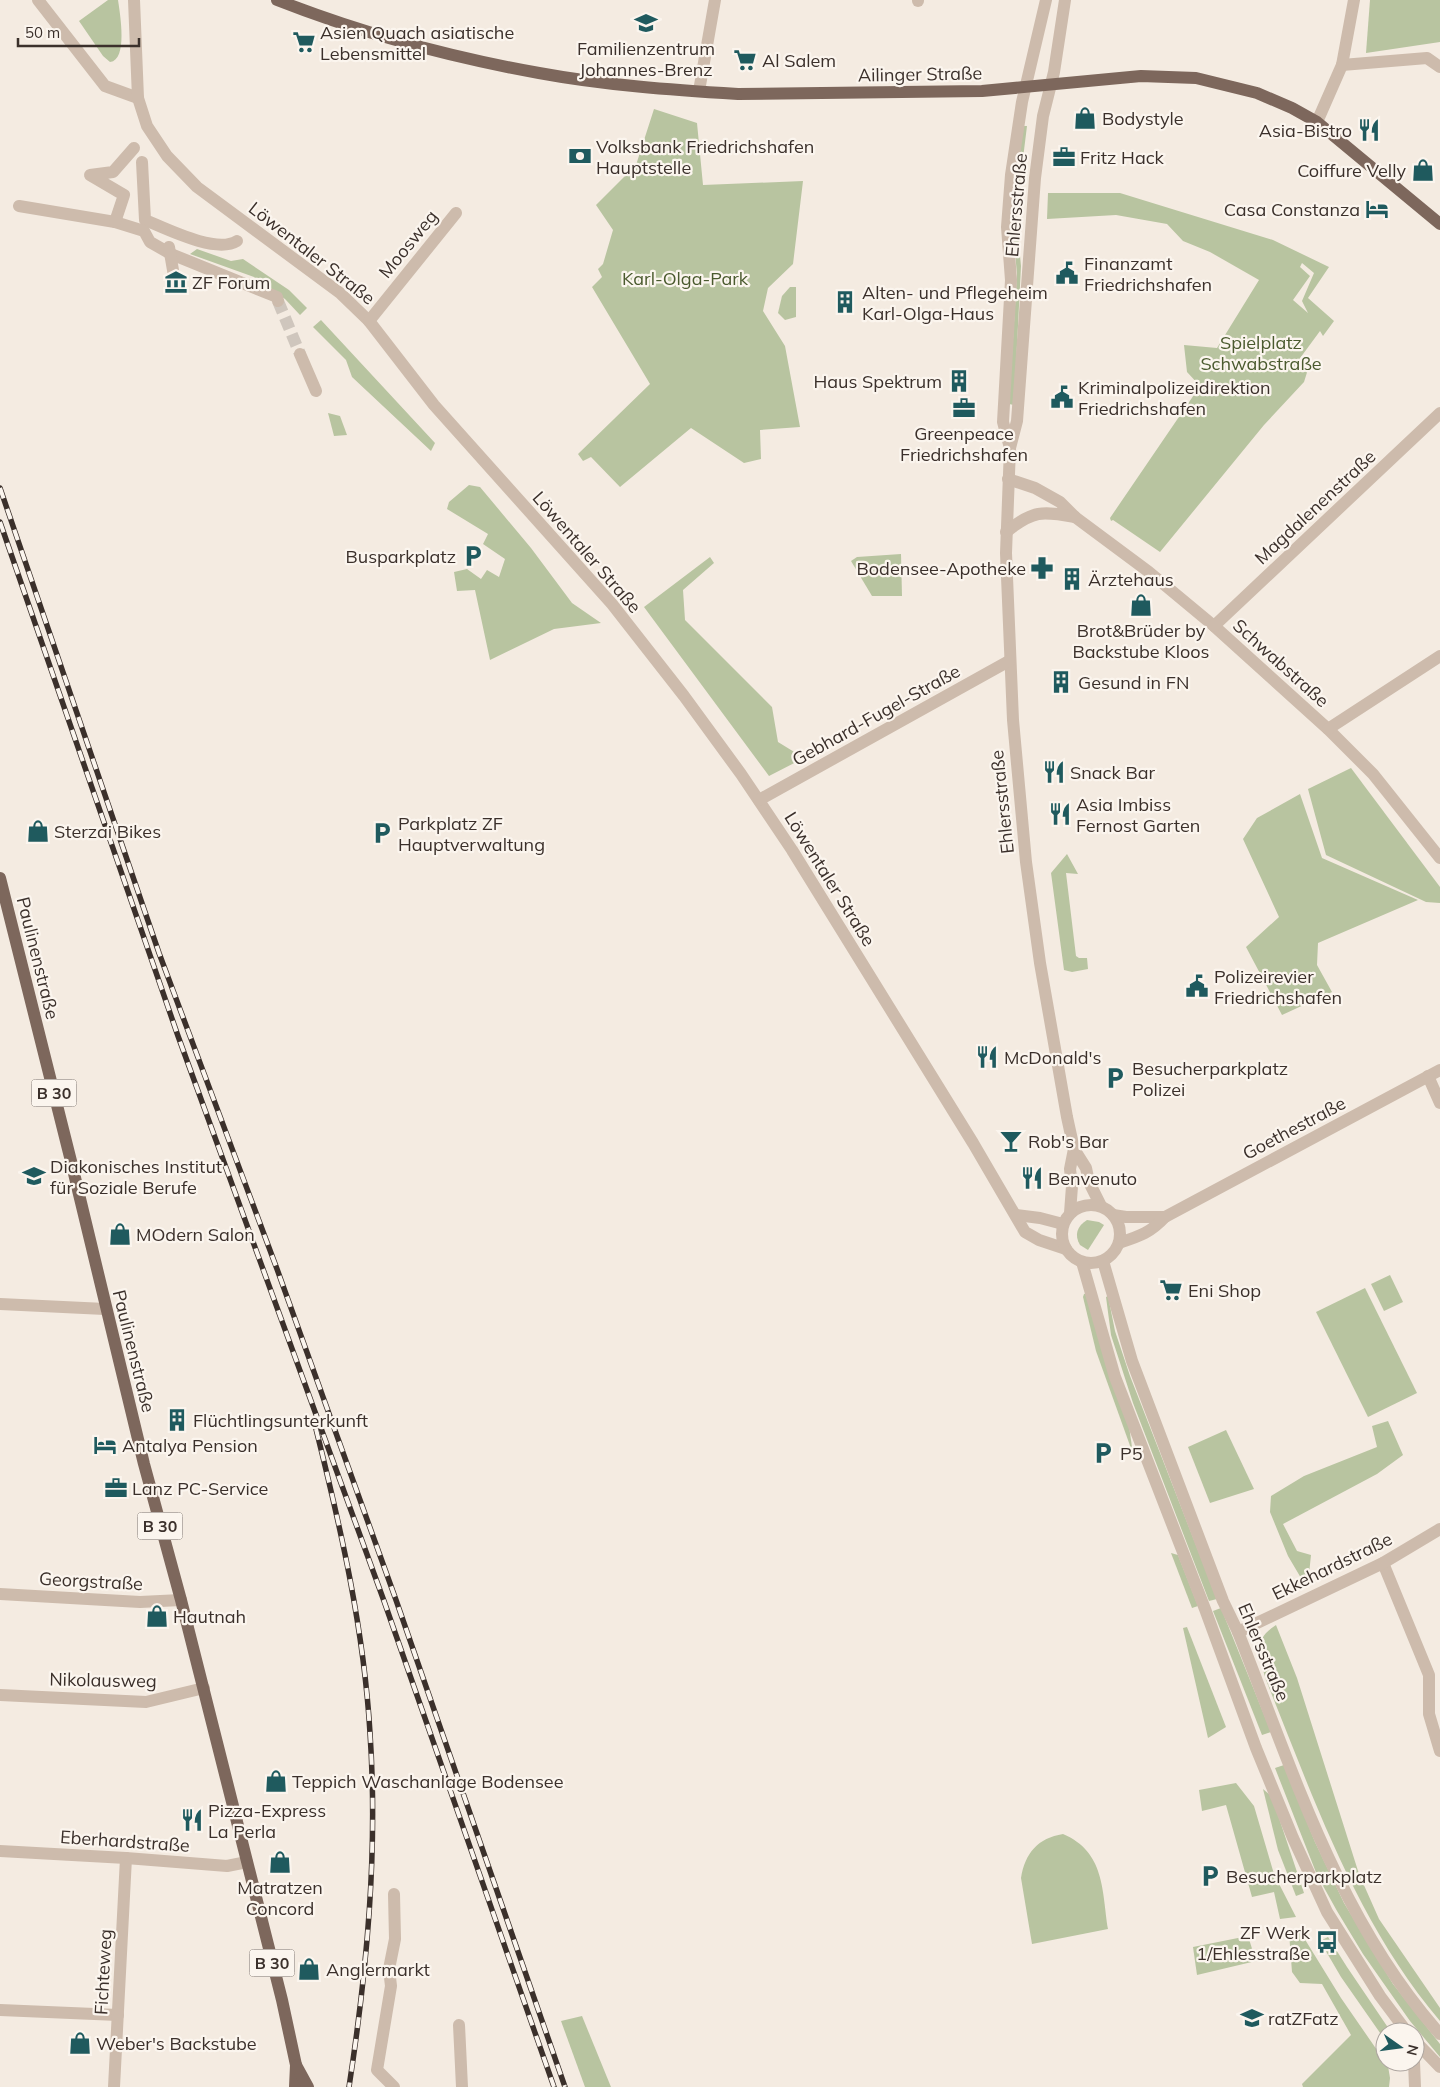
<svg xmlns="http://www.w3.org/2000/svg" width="1440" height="2087" viewBox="0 0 1440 2087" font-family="Mulish,sans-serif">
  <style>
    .green { fill: #b8c4a0; fill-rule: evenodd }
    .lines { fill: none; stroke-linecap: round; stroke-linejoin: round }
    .minor-tunnel { stroke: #cfc6bd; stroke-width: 12; stroke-dasharray: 12 6; stroke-linecap: butt }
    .minor { stroke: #cdbbac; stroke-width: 12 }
    .major { stroke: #7d675c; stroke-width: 12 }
    .rail-casing { stroke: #3b302b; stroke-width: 5.5 }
    .rail { stroke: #fbf5ee; stroke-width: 4; stroke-dasharray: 11; stroke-linecap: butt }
    .labels { text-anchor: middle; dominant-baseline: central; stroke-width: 4.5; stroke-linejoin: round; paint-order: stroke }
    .shield { fill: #fbf5ee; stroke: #756b66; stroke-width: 1 }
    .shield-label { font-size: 16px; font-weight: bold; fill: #3b302b }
    .poi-label { font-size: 18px; fill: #3b302b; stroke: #fbf5ee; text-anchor: start }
    .street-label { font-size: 18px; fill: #3b302b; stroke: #fbf5ee }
    .park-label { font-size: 18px; fill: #4a5a2e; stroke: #fbf5ee }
  </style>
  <rect width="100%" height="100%" fill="#f4ebe1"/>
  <g class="green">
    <path d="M108,0H118C120,14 128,60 110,62L103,56L79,21Z"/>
    <polygon points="1370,0 1440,0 1440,42 1366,53"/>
    <polygon points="654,109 697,123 703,185 803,181 793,264 768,288 763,311 785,346 800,427 760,430 761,459 744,463 691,428 620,487 591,457 583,461 578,454 650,384 592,287 602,277 598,269 603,264 613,230 596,205 636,165"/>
    <polygon points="1023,126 1027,126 1016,215 1021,266 1014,405 1009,404 1017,274 1012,220"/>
    <path d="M1048,193H1120L1273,240L1329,267L1308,298L1334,321L1323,336L1320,331L1295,365L1309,366L1304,382L1264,425L1160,552L1113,520L1111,521L1110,518L1200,386L1187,372L1184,345L1217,348L1259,280L1210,252L1183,241L1167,224L1116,215L1047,219ZM1302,263L1314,273L1302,301L1308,313L1293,300L1310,276L1300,267Z"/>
    <polygon points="197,249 231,261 243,259 289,290 307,308 300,315 285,299 254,277 190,254"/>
    <polygon points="790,287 796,287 796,317 785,320 778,313 782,296"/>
    <polygon points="321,320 435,443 431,451 352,377 346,360 313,327"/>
    <polygon points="328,413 340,416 347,435 334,436"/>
    <polygon points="469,485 480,487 531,548 572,603 601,623 554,629 490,660 475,590 457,591 454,572 467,569 481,579 487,570 499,577 505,559 483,544 488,534 447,509 449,502"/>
    <polygon points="901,554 902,596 872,596 851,561 857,557"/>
    <polygon points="710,557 714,563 683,590 685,620 772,707 778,742 804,758 769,776 644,607"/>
    <polygon points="1351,768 1440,887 1440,903 1426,902 1326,855 1308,789"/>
    <polygon points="1300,794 1322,858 1418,900 1318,943 1317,965 1332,992 1282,1015 1246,947 1279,917 1243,839 1257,818"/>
    <polygon points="1067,854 1078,874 1066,873 1076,956 1079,958 1087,958 1088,969 1072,972 1064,970 1051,873"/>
    <path d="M1087,1220L1099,1222L1104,1225L1088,1250L1080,1245C1074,1235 1077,1226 1087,1220Z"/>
    <polygon points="1390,1275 1403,1302 1384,1311 1371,1284"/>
    <polygon points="1365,1288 1417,1393 1368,1417 1316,1312"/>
    <polygon points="1088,1293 1129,1426 1133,1454 1096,1351 1083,1297 1084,1294"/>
    <polygon points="1108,1296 1115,1331 1130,1376 1217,1599 1209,1601 1133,1403 1111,1335 1106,1297"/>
    <polygon points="1388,1421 1403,1455 1377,1474 1283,1524 1297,1551 1311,1555 1309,1574 1301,1578 1288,1556 1270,1512 1271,1496 1304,1476 1377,1447 1372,1426"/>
    <polygon points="1226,1430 1254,1489 1210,1503 1188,1447"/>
    <polygon points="1171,1553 1178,1555 1198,1606 1192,1608"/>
    <polygon points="1221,1608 1271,1732 1262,1735 1213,1611"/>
    <path d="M1276,1625L1297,1678L1359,1874L1379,1919L1440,2008V2021C1356,1922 1314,1799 1266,1680C1259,1656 1252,1640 1276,1625Z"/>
    <polygon points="1187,1627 1226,1727 1208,1738 1183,1628"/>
    <polygon points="1284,1765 1315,1842 1344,1903 1393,1984 1440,2044 1440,2057 1410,2021 1363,1954 1337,1911 1317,1875 1275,1768"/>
    <polygon points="1236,1783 1254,1806 1274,1874 1296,1917 1280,1919 1274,1892 1252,1897 1226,1805 1202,1811 1199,1790"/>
    <polygon points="1263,1789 1270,1795 1275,1806 1304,1893 1296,1896 1278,1850"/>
    <path d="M1063,1834C1105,1852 1102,1890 1108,1929L1032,1944L1021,1878C1025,1853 1038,1838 1063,1834Z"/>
    <polygon points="1289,1933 1301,1933 1341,1998 1388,2066 1390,2078 1389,2087 1303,2087 1302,2084 1351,2035 1322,1984 1300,1983 1292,1972"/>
    <polygon points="1248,1936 1256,1961 1197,1975 1193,1947"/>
    <polygon points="1328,1937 1347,1967 1391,2032 1385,2032 1385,2040 1341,1977 1320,1941"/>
    <polygon points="582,2016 611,2087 585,2087 561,2021"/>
  </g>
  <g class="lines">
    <polyline class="minor-tunnel" points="278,301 300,354"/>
    <g class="minor">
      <polyline points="38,0 105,86 138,98"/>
      <polyline points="134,0 138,98 147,126 167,156 197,187 340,293 369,321 434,405 612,604 684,696 741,774 792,850 973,1143 1025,1232 1039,1240 1066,1249"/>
      <polyline points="1065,0 1054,72 1043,116 1035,178 1017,421 1010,448 1006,553 1013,720 1026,862 1040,963 1067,1117 1074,1149 1086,1168 1089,1182 1101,1206"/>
      <polyline points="918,1 918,0"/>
      <polyline points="1342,65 1427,58 1440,67"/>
      <polyline points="699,91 715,0"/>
      <polyline points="1317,122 1342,65 1354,0"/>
      <path d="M142,162L145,220C167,229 216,254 237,241"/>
      <polyline points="19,206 115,222 144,231 150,242 171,254 277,297 278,301"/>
      <polyline points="115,222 124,195 90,175 113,172 134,148"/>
      <polyline points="169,247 174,276"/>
      <polyline points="369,321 456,213"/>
      <polyline points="300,354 316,391"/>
      <polyline points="1010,448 1003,422 1011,280 1007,227 1011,175 1022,102 1046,0"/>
      <polyline points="1008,479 1035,488 1060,502 1075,517 1149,572 1214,626 1328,729 1373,774 1440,858"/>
      <path d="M1006,532C1033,510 1042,511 1075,517"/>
      <polyline points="1214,626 1440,413"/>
      <polyline points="1328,729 1440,656"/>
      <polyline points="759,800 1009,661"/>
      <polyline points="1428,1076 1440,1103"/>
      <circle cx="1091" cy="1234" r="29"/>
      <polyline points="1070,1213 1072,1186 1070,1169 1074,1149"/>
      <polyline points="1016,1215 1040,1218 1063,1224"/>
      <polyline points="1113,1215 1126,1217 1165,1217"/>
      <path d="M1119,1243C1140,1236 1150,1233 1165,1217L1440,1070"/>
      <path d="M1103,1261L1132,1361L1223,1601L1238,1632C1293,1771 1339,1921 1440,2034"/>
      <polyline points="1082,1262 1115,1377 1205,1609 1256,1748 1293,1838 1327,1912 1380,1996 1407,2032"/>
      <polyline points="0,1304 105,1309"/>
      <polyline points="1383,1563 1429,1675 1429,1714 1440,1751"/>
      <polyline points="0,1594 140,1602 181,1600"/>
      <polyline points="1238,1632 1383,1563 1440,1529"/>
      <polyline points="0,1695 146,1702 204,1688"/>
      <polyline points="0,1851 126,1858 227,1866 247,1862"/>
      <polyline points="0,2010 118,2015"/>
      <polyline points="459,2025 462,2087"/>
      <polyline points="1415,2041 1440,2067"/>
      <polyline points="1414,2062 1415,2087"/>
      <polyline points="114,2087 126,1858"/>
      <polyline points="394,2087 377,2070 391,1986 389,1969 395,1939 394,1894"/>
    </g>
    <g class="major">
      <path d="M277,0C361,33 449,57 539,73C604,85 672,90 738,94L982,91L1141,76L1196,78L1257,93L1292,108L1317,122L1440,224"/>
      <polyline points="0,878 71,1161 144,1464 181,1600 282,2000 296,2065 295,2087"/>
      <polyline points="296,2065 308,2087"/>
    </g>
    <defs>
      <g id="rail">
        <polyline points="0,488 159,953 277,1269 396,1600 565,2087"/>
        <polyline points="0,522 178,1036 384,1601 554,2087"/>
        <path d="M316,1429C341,1529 364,1630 370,1733C378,1852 367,1970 349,2087"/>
      </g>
    </defs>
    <use href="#rail" class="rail-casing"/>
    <use href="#rail" class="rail"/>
  </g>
  <defs>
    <symbol id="school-bare" viewBox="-9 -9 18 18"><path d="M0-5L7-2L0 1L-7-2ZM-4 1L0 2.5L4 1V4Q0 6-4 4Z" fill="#1f5a5e" stroke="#fbf5ee" stroke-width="2.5" paint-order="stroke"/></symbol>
    <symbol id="supermarket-bare" viewBox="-9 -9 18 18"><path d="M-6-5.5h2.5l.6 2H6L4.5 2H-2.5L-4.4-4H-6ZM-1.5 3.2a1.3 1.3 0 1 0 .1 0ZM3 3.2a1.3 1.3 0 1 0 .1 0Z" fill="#1f5a5e" stroke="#fbf5ee" stroke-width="2.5" paint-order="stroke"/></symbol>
    <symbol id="shop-bare" viewBox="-9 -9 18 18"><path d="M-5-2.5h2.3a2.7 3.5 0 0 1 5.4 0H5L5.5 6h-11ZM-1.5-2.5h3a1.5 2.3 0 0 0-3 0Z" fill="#1f5a5e" stroke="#fbf5ee" stroke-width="2.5" paint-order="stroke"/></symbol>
    <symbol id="restaurant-bare" viewBox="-9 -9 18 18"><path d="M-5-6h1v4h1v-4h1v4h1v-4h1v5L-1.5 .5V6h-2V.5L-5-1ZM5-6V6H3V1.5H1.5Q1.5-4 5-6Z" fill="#1f5a5e" stroke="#fbf5ee" stroke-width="2.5" paint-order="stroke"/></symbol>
    <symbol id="bank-bare" viewBox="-9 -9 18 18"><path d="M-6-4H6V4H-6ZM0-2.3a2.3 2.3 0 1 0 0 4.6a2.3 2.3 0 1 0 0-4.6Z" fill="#1f5a5e" stroke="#fbf5ee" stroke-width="2.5" paint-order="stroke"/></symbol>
    <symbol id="office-bare" viewBox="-9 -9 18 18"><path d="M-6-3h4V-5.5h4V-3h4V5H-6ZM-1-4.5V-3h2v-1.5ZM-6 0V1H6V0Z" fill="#1f5a5e" stroke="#fbf5ee" stroke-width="2.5" paint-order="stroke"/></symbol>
    <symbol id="hotel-bare" viewBox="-9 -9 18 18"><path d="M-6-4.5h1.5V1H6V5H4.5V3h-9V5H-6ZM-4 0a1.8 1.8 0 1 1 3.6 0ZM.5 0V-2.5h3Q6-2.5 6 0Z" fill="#1f5a5e" stroke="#fbf5ee" stroke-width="2.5" paint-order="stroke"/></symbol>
    <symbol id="civic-bare" viewBox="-9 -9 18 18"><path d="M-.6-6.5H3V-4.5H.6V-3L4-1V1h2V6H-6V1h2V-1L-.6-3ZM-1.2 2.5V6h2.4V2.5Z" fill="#1f5a5e" stroke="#fbf5ee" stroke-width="2.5" paint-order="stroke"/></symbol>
    <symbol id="museum-bare" viewBox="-9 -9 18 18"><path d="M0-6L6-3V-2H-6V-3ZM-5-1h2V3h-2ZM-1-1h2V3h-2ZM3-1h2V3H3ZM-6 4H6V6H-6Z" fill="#1f5a5e" stroke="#fbf5ee" stroke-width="2.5" paint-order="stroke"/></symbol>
    <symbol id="building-bare" viewBox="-9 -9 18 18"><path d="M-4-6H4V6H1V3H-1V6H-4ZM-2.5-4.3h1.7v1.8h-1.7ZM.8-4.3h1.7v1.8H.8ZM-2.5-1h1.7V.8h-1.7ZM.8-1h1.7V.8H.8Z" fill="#1f5a5e" stroke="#fbf5ee" stroke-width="2.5" paint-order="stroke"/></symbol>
    <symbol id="parking-bare" viewBox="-9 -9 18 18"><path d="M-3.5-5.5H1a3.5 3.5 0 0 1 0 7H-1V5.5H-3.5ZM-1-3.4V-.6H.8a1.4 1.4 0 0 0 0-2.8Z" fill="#1f5a5e" stroke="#fbf5ee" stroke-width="2.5" paint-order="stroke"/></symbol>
    <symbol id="pharmacy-bare" viewBox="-9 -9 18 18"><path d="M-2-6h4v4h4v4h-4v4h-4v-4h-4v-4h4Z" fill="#1f5a5e" stroke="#fbf5ee" stroke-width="2.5" paint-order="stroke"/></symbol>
    <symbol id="bar-bare" viewBox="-9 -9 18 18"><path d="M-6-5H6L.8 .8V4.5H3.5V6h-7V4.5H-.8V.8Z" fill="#1f5a5e" stroke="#fbf5ee" stroke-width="2.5" paint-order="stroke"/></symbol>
    <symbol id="bus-bare" viewBox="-9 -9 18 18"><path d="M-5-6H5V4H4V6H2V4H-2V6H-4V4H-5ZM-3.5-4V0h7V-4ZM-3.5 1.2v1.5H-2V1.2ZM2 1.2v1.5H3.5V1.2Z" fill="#1f5a5e" stroke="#fbf5ee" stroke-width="2.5" paint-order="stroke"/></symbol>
  </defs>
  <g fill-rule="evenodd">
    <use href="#school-bare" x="630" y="7" width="32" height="32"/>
    <use href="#supermarket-bare" x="288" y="26" width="32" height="32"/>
    <use href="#supermarket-bare" x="729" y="44" width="32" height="32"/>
    <use href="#shop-bare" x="1069" y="102" width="32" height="32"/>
    <use href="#restaurant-bare" x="1353" y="114" width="32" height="32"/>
    <use href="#bank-bare" x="564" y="140" width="32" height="32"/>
    <use href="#office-bare" x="1048" y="141" width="32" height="32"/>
    <use href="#shop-bare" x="1407" y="154" width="32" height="32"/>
    <use href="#hotel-bare" x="1361" y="193" width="32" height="32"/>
    <use href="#civic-bare" x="1051" y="257" width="32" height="32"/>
    <use href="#museum-bare" x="160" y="266" width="32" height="32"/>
    <use href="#building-bare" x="829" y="286" width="32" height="32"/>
    <use href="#building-bare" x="943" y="365" width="32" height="32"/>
    <use href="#civic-bare" x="1046" y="381" width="32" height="32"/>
    <use href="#office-bare" x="948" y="392" width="32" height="32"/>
    <use href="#parking-bare" x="457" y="540" width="32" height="32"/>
    <use href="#pharmacy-bare" x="1026" y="552" width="32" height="32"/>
    <use href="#building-bare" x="1056" y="563" width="32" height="32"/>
    <use href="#shop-bare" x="1125" y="589" width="32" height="32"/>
    <use href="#building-bare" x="1045" y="666" width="32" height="32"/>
    <use href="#restaurant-bare" x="1038" y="756" width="32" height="32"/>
    <use href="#restaurant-bare" x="1044" y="798" width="32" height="32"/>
    <use href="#shop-bare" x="22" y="815" width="32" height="32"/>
    <use href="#parking-bare" x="366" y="817" width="32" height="32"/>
    <use href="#civic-bare" x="1181" y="970" width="32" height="32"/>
    <use href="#restaurant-bare" x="971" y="1041" width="32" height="32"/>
    <use href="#parking-bare" x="1099" y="1062" width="32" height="32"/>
    <use href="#bar-bare" x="995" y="1125" width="32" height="32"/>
    <use href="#school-bare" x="18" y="1160" width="32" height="32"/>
    <use href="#restaurant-bare" x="1016" y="1162" width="32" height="32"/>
    <use href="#shop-bare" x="104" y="1218" width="32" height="32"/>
    <use href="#supermarket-bare" x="1155" y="1274" width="32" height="32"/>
    <use href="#building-bare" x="161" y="1404" width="32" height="32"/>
    <use href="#hotel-bare" x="89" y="1429" width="32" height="32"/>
    <use href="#parking-bare" x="1087" y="1437" width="32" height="32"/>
    <use href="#office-bare" x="100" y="1472" width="32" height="32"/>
    <use href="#shop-bare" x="141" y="1600" width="32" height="32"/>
    <use href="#shop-bare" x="260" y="1765" width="32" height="32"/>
    <use href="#restaurant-bare" x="176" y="1804" width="32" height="32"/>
    <use href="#shop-bare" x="264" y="1846" width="32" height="32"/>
    <use href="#parking-bare" x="1194" y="1860" width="32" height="32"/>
    <use href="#bus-bare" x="1311" y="1926" width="32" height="32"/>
    <use href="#shop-bare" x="293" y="1953" width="32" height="32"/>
    <use href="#school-bare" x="1236" y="2002" width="32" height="32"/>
    <use href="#shop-bare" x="64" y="2027" width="32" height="32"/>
  </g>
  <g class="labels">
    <g class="shield">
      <rect x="31.5" y="1079.5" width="45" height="27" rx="4"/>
      <rect x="137.5" y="1512.5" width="45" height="27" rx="4"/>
      <rect x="249.5" y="1949.5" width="45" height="27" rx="4"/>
    </g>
    <g class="shield-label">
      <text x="54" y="1093">B 30</text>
      <text x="160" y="1526">B 30</text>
      <text x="272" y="1963">B 30</text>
    </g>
    <g class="poi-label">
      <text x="320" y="32">Asien Quach asiatische<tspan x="320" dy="21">Lebensmittel</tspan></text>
      <text x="646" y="48" text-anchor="middle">Familienzentrum<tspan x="646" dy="21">Johannes-Brenz</tspan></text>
      <text x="762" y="60">Al Salem</text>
      <text x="1102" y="118">Bodystyle</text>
      <text x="1352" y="130" text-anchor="end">Asia-Bistro</text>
      <text x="596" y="146">Volksbank Friedrichshafen<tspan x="596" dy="21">Hauptstelle</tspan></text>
      <text x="1080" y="157">Fritz Hack</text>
      <text x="1406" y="170" text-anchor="end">Coiffure Velly</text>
      <text x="1360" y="209" text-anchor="end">Casa Constanza</text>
      <text x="1084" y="263">Finanzamt<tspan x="1084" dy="21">Friedrichshafen</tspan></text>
      <text x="192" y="282">ZF Forum</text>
      <text x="862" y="292">Alten- und Pflegeheim<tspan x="862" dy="21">Karl-Olga-Haus</tspan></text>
      <text x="942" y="381" text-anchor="end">Haus Spektrum</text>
      <text x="1078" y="387">Kriminalpolizeidirektion<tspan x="1078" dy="21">Friedrichshafen</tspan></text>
      <text x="964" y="433" text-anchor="middle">Greenpeace<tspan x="964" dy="21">Friedrichshafen</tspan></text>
      <text x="456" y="556" text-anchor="end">Busparkplatz</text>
      <text x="1026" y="568" text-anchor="end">Bodensee-Apotheke</text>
      <text x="1088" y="579">Ärztehaus</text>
      <text x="1141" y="630" text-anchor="middle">Brot&amp;Brüder by<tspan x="1141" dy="21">Backstube Kloos</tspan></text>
      <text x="1078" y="682">Gesund in FN</text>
      <text x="1070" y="772">Snack Bar</text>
      <text x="1076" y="804">Asia Imbiss<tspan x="1076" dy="21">Fernost Garten</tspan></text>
      <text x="398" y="823">Parkplatz ZF<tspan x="398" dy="21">Hauptverwaltung</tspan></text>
      <text x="54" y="831">Sterzai Bikes</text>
      <text x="1214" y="976">Polizeirevier<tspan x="1214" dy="21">Friedrichshafen</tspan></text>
      <text x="1004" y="1057">McDonald's</text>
      <text x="1132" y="1068">Besucherparkplatz<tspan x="1132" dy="21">Polizei</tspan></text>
      <text x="1028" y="1141">Rob's Bar</text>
      <text x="50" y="1166">Diakonisches Institut<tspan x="50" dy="21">für Soziale Berufe</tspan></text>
      <text x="1048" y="1178">Benvenuto</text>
      <text x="136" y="1234">MOdern Salon</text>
      <text x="1188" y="1290">Eni Shop</text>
      <text x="193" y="1420">Flüchtlingsunterkunft</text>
      <text x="122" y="1445">Antalya Pension</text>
      <text x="1120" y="1453">P5</text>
      <text x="132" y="1488">Lanz PC-Service</text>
      <text x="173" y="1616">Hautnah</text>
      <text x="292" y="1781">Teppich Waschanlage Bodensee</text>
      <text x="208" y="1810">Pizza-Express<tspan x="208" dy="21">La Perla</tspan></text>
      <text x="1226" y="1876">Besucherparkplatz</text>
      <text x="280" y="1887" text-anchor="middle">Matratzen<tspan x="280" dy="21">Concord</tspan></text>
      <text x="1310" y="1932" text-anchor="end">ZF Werk<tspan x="1310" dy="21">1/Ehlesstraße</tspan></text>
      <text x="326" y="1969">Anglermarkt</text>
      <text x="1268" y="2018">ratZFatz</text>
      <text x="96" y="2043">Weber's Backstube</text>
    </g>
    <g class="street-label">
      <text transform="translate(920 74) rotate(-1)">Ailinger Straße</text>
      <text transform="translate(1016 205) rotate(-85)">Ehlersstraße</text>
      <text transform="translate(408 244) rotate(-51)">Moosweg</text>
      <text transform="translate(312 253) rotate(38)">Löwentaler Straße</text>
      <text transform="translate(1315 507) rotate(-43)">Magdalenenstraße</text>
      <text transform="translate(587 552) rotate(49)">Löwentaler Straße</text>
      <text transform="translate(1281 663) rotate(42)">Schwabstraße</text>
      <text transform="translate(876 715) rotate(-29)">Gebhard-Fugel-Straße</text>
      <text transform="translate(1002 802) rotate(-96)">Ehlersstraße</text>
      <text transform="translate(830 879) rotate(58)">Löwentaler Straße</text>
      <text transform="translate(38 958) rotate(76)">Paulinenstraße</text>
      <text transform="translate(1294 1128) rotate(-28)">Goethestraße</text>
      <text transform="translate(134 1351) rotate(76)">Paulinenstraße</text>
      <text transform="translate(1332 1566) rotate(-26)">Ekkehardstraße</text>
      <text transform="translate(91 1581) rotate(3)">Georgstraße</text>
      <text transform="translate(1264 1652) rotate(67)">Ehlersstraße</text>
      <text transform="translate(103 1680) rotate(1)">Nikolausweg</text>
      <text transform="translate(125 1841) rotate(4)">Eberhardstraße</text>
      <text transform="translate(103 1972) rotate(-87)">Fichteweg</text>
    </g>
    <g class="park-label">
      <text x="685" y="278">Karl-Olga-Park</text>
      <text x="1261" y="342">Spielplatz<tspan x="1261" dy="21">Schwabstraße</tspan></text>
    </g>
  </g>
  <g transform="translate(1400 2047) rotate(104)"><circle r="24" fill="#fbf5ee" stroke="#aea6a0"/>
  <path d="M0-4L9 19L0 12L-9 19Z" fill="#1f5a5e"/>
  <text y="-8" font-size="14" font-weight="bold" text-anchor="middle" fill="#3b302b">N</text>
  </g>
  <path d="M18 38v8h121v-8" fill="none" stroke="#3b302b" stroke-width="2.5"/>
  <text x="25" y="38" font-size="15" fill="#3b302b" stroke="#fbf5ee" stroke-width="4" paint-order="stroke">50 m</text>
</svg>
